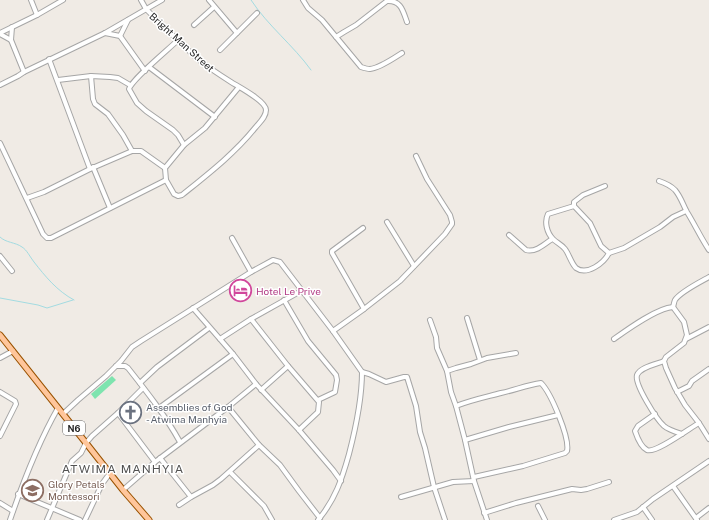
<svg xmlns="http://www.w3.org/2000/svg" width="709" height="520" viewBox="0 0 709 520" font-family="'Public Sans',sans-serif">
  <style>
    .pitch { fill: #7ee4af }
    .lines { fill: none; stroke-linecap: round; stroke-linejoin: round }
    .stream { stroke: #a3dbe1; stroke-width: 1 }
    .minor-casing { stroke: #a6a6a6; stroke-width: 6 }
    .major-casing { stroke: #9a5200; stroke-width: 7 }
    .minor { stroke: #fff; stroke-width: 4 }
    .major { stroke: #ffc69b; stroke-width: 5 }
    .labels { text-anchor: middle; dominant-baseline: central; stroke-width: 3; stroke-linejoin: round; paint-order: stroke }
    .shield { fill: #fff; stroke: #626262; stroke-width: 1 }
    .shield-label { font-size: 9px; font-weight: bold; fill: #1f1f1f }
    .street-label { font-size: 10px; fill: #1f1f1f; stroke: #fff }
    .hotel-label { font-size: 10px; fill: #b23c85; stroke: #fff; text-anchor: start }
    .worship-label { font-size: 10px; fill: #5b616d; stroke: #fff; text-anchor: start }
    .education-label { font-size: 10px; fill: #785e54; stroke: #fff; text-anchor: start }
    .quarter-label { font-size: 12px; letter-spacing: 1px; fill: #525252; stroke: #fff }
  </style>
  <rect width="100%" height="100%" fill="#f0ebe5"/>
  <polygon class="pitch" points="112,376 116,380 95,399 91,394"/>
  <g class="lines">
    <g class="stream">
      <path d="M251,0C268,26 293,45 311,70"/>
      <path d="M0,237C6,243 15,242 22,247C27,250 30,257 34,262C45,276 57,291 74,300"/>
      <polyline points="0,298 38,305 47,308 73,300"/>
    </g>
    <defs>
      <g id="minor">
        <polyline points="31,0 37,15"/>
        <path d="M141,0L146,9C163,26 181,44 199,60C209,68 220,75 231,82C239,87 266,101 266,110C266,117 260,122 255,128C234,154 208,174 182,195L178,196L174,194L166,180L165,168L184,145L205,128L239,87"/>
        <polyline points="209,0 237,33"/>
        <path d="M303,0L308,8L322,20L361,67C364,68 367,69 370,69C380,68 394,58 402,53"/>
        <polyline points="194,25 214,7"/>
        <polyline points="12,27 11,40 24,72"/>
        <polyline points="0,33 37,15 63,0"/>
        <polyline points="105,33 120,36 145,71"/>
        <polyline points="0,34 11,40"/>
        <polyline points="120,36 128,20"/>
        <path d="M336,37L344,32L356,25L387,1C401,0 403,11 407,22"/>
        <path d="M178,40C169,49 132,79 129,89L137,103L146,111L173,130L178,135L184,145"/>
        <polyline points="220,50 257,13"/>
        <polyline points="49,59 90,169"/>
        <polyline points="149,67 215,117"/>
        <polyline points="91,76 93,99 95,104 108,114 123,135 132,151"/>
        <polyline points="58,80 91,76 110,77 118,78 130,85"/>
        <polyline points="0,85 18,76 24,72 105,33 162,0"/>
        <polyline points="0,143 43,234 47,238 51,238 166,180"/>
        <polyline points="93,167 110,208"/>
        <path d="M659,181C665,183 671,186 675,190C681,197 683,205 687,212C695,225 701,238 709,250"/>
        <polyline points="27,198 44,192 90,169 132,151 141,151 165,168"/>
        <polyline points="574,206 590,223 601,246 609,253 624,248 660,227 673,217 686,211"/>
        <path d="M574,206L548,214C544,222 547,233 553,239C557,243 561,244 565,249C569,254 571,263 576,268C587,276 604,263 609,253"/>
        <polyline points="574,206 574,202 583,195 605,186"/>
        <polyline points="387,222 414,266"/>
        <polyline points="363,228 332,251 332,253 364,309"/>
        <path d="M509,235L526,250C535,253 545,244 552,239"/>
        <polyline points="232,238 251,272"/>
        <polyline points="0,256 12,271"/>
        <polyline points="284,300 308,341 336,375 337,380 335,392 318,400"/>
        <path d="M673,307C674,304 674,302 675,300C680,292 700,282 709,277"/>
        <polyline points="193,308 233,354 256,384 299,430 333,470 341,481"/>
        <polyline points="467,318 480,360"/>
        <polyline points="251,319 288,366 319,402 318,412 299,430"/>
        <polyline points="430,320 436,337 437,348 447,371 451,392 456,406 465,440 474,481 487,520"/>
        <polyline points="333,331 364,309 400,281 445,234 452,224 452,222 450,215 427,179 416,156"/>
        <polyline points="220,339 251,319 301,291"/>
        <path d="M614,339C628,329 657,308 673,307L684,322L687,335L684,343L666,357L664,361L666,368L675,388L685,405L699,423L709,439"/>
        <polyline points="686,339 709,327"/>
        <polyline points="0,358 13,351"/>
        <path d="M664,361C657,364 640,367 637,375C634,384 657,420 664,426C669,430 676,432 682,434"/>
        <path d="M116,366H125L128,368C147,392 165,415 180,442"/>
        <polyline points="447,371 456,368 471,364 487,358 516,353"/>
        <polyline points="362,372 369,374 386,382 404,377 407,377 416,406 420,432 425,448 434,487 445,520"/>
        <polyline points="140,383 157,367 209,328"/>
        <polyline points="261,390 288,366"/>
        <polyline points="0,392 15,401 16,404 0,436"/>
        <polyline points="677,392 689,386 692,381 709,369"/>
        <path d="M456,406C471,400 486,397 501,393C515,390 527,385 541,383C551,393 570,438 567,451L565,453L523,466L474,477"/>
        <polyline points="228,407 259,445 280,465 299,491 320,518"/>
        <polyline points="159,408 233,354"/>
        <polyline points="118,413 155,462"/>
        <path d="M63,414L78,400L106,376L121,361L132,347L141,341L251,272L273,260L280,262L333,331L362,372C362,400 356,427 349,454C342,479 335,500 318,520"/>
        <path d="M655,414L638,426L635,431C637,437 641,447 647,450C655,454 690,428 699,423"/>
        <polyline points="465,440 509,427 558,415"/>
        <polyline points="160,458 191,497"/>
        <polyline points="230,472 264,506 272,520"/>
        <polyline points="673,486 697,520"/>
        <polyline points="123,490 155,462 228,407 256,384"/>
        <polyline points="18,494 80,520"/>
        <polyline points="401,497 453,482 474,481"/>
        <polyline points="0,503 13,511"/>
        <polyline points="179,505 191,497 213,485 221,479 259,445"/>
        <polyline points="538,506 545,520"/>
        <polyline points="643,507 652,520"/>
        <polyline points="484,513 516,503 572,489 581,490 587,489 609,482"/>
        <polyline points="696,518 709,508"/>
        <path d="M10,520C23,482 38,443 58,408"/>
        <polyline points="47,520 72,461 81,453 86,443 92,436 118,413 143,388"/>
        <polyline points="85,520 102,484 110,473"/>
        <polyline points="614,520 637,512 653,499 709,461"/>
      </g>
      <polyline id="major" points="0,335 86,443 123,490 149,520"/>
    </defs>
    <use href="#minor" class="minor-casing"/>
    <use href="#major" class="major-casing"/>
    <use href="#minor" class="minor"/>
    <use href="#major" class="major"/>
  </g>
  <defs>
    <symbol id="hotel-ring" viewBox="-11 -11 22 22"><circle r="9.5" fill="#fff" stroke="#d1479c" stroke-width="1.5"/><path d="M-6-4.5h1.5V1H6V5H4.5V3h-9V5H-6ZM-4 0a1.8 1.8 0 1 1 3.6 0ZM.5 0V-2.5h3Q6-2.5 6 0Z" fill="#d1479c"/></symbol>
    <symbol id="church-ring" viewBox="-11 -11 22 22"><circle r="9.5" fill="#fff" stroke="#6b7280" stroke-width="1.5"/><path d="M-1.2-6h2.4v3.5h3.3v2.4h-3.3V6h-2.4V-.1h-3.3v-2.4h3.3Z" fill="#6b7280"/></symbol>
    <symbol id="school-ring" viewBox="-11 -11 22 22"><circle r="9.5" fill="#fff" stroke="#8d6e63" stroke-width="1.5"/><path d="M0-5L7-2L0 1L-7-2ZM-4 1L0 2.5L4 1V4Q0 6-4 4Z" fill="#8d6e63"/></symbol>
  </defs>
  <g fill-rule="evenodd">
    <use href="#hotel-ring" x="228" y="278" width="25" height="25"/>
    <use href="#church-ring" x="118" y="400" width="25" height="25"/>
    <use href="#school-ring" x="20" y="478" width="25" height="25"/>
  </g>
  <g class="labels">
    <rect class="shield" x="63" y="421" width="22" height="14" rx="3"/>
    <g class="shield-label">
      <text x="74" y="428">N6</text>
    </g>
    <g class="street-label">
      <text transform="translate(182 42) rotate(42)">Bright Man Street</text>
    </g>
    <g class="hotel-label">
      <text x="256" y="291">Hotel Le Prive</text>
    </g>
    <g class="worship-label">
      <text x="146" y="407">Assemblies of God<tspan x="146" dy="12">- Atwima Manhyia</tspan></text>
    </g>
    <g class="education-label">
      <text x="48" y="484">Glory Petals<tspan x="48" dy="12">Montessori</tspan></text>
    </g>
    <g class="quarter-label">
      <text x="123" y="469">ATWIMA MANHYIA</text>
    </g>
  </g>
</svg>
